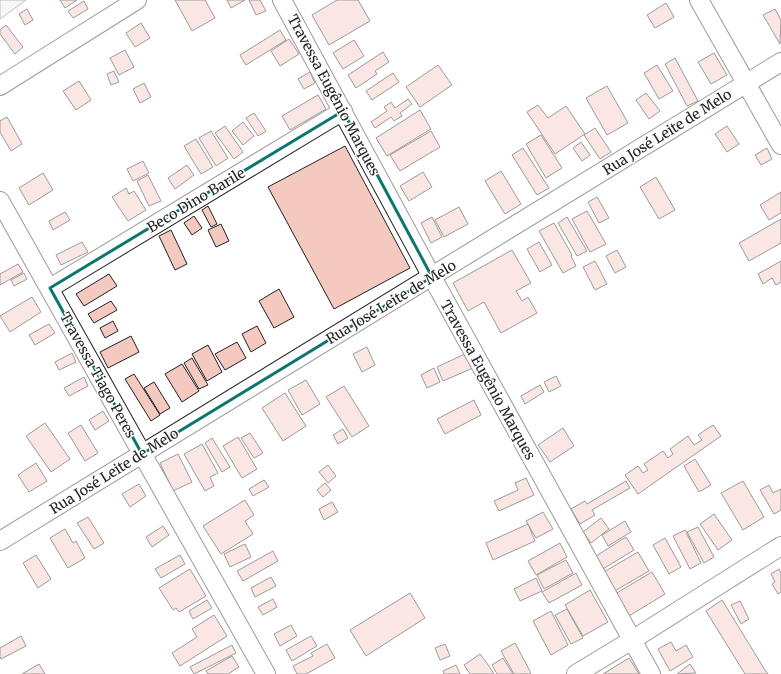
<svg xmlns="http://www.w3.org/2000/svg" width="781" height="674" viewBox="0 0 781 674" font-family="Merriweather,serif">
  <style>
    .green { fill: #eee; stroke: #6f6f6f }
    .building { fill: #f3c9c0; stroke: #222 }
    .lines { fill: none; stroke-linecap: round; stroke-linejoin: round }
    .minor-casing { stroke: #222; stroke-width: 20 }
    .minor { stroke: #fff; stroke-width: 18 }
    .marked { fill: none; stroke: #0f766e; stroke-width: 3; stroke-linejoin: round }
    .labels { text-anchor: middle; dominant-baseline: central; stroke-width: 3; stroke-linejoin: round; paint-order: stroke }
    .street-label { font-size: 14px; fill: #222; stroke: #fff }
  </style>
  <rect width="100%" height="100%" fill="#fff"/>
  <polygon class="green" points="0,0 26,0 0,19"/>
  <g class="building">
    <polygon points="60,0 77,0 65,8"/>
    <polygon points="175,0 205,0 215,18 192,31"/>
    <polygon points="227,0 245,0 231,8"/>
    <polygon points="249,0 260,0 266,11 256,15"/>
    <polygon points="337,0 358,0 370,21 329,45 312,15"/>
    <polygon points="84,1 88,9 73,18 68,11"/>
    <polygon points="666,3 674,17 655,28 647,15"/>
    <polygon points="27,9 33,20 25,25 19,14"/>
    <polygon points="775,9 781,20 780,44 763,15"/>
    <polygon points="141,23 150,38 135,47 126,33"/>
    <polygon points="6,25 23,47 15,54 0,34 0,30"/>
    <polygon points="280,30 286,40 246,65 240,55"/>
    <polygon points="289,39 299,54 280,66 271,51"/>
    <polygon points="354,40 364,56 343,69 333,53"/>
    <polygon points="125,50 134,67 119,75 110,58"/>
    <polygon points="383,52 389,62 375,71 377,74 356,88 348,75"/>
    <polygon points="714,53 727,75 711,84 698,62"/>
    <polygon points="675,58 698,101 687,106 665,64"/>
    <polygon points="438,65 452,85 420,107 406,87"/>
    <polygon points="657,65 673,91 659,99 644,73"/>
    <polygon points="114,71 119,82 111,85 107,74"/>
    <polygon points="310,72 315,83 304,89 298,79"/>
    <polygon points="393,73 399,82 372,100 366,91"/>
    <polygon points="79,81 91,100 76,110 63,91"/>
    <polygon points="144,83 151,97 140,103 133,89"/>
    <polygon points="607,86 628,123 607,135 586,98"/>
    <polygon points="646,93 660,111 649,119 636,100"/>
    <polygon points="318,95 326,109 290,130 282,116"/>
    <polygon points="408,99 412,104 400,113 402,116 394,121 391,117 375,128 371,122 387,111 384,107 391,102 395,108"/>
    <polygon points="538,105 548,118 566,106 585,134 555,154 527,112"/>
    <polygon points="420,110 431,129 387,156 376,138"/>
    <polygon points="254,113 266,131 258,136 246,118"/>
    <polygon points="7,117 22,144 11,151 0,132 0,121"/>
    <polygon points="243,122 254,136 243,145 232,131"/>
    <polygon points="225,126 243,152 234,159 215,133"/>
    <polygon points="727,126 739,144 727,152 715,134"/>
    <polygon points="595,128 611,152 600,159 584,135"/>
    <polygon points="211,131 228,158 216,166 199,138"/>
    <polygon points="431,131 440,147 400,171 390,155"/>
    <polygon points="541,135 562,168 546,178 526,144"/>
    <polygon points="196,139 213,167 201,174 184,146"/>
    <polygon points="581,142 590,155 582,161 573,148"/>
    <polygon points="345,146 410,268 334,309 268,187"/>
    <polygon points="523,148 549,188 537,195 512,155"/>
    <polygon points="767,148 772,159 761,165 755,155"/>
    <polygon points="143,161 149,173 133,181 127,169"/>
    <polygon points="187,165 194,175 175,189 168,178"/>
    <polygon points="501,171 521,204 505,214 485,181"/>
    <polygon points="423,172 432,187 409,201 400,186"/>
    <polygon points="43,173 53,190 29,205 19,188"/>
    <polygon points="148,175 161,201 149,206 137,181"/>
    <polygon points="656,177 675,210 659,219 640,187"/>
    <polygon points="126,188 129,194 134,191 146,210 128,221 112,197"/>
    <polygon points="781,192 781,213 769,220 760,205"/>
    <polygon points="597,197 609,218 599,223 588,202"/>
    <polygon points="208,206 217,224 211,227 202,210"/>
    <polygon points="459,207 468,224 444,237 435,220"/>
    <polygon points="587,211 606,244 590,252 572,219"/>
    <polygon points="65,212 70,220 53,230 49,221"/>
    <polygon points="194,216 202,228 192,235 184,223"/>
    <polygon points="432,217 442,237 431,243 421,223"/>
    <polygon points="567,217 587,251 577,256 558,223"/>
    <polygon points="781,219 781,243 749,261 739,243"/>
    <polygon points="554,223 572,255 571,256 576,266 563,273 539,231"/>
    <polygon points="221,224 229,241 216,247 208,230"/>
    <polygon points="171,230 187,264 175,270 159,236"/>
    <polygon points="82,242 88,252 61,265 56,255"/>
    <polygon points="539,242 552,265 540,272 527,249"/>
    <polygon points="512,250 531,283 516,291 522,301 528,297 537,313 501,333 484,302 468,311 453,283"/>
    <polygon points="617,250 626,267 615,273 606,256"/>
    <polygon points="595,261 607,284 595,290 583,267"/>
    <polygon points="781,261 781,282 776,285 772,278 763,284 758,274"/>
    <polygon points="18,264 23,272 0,285 0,274"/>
    <polygon points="24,273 27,279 14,286 11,280"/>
    <polygon points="109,274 117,286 84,306 76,294"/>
    <polygon points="279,289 294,317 274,328 259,301"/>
    <polygon points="32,297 41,312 10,332 0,316"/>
    <polygon points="111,301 117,310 94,323 88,314"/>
    <polygon points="113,321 118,331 105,338 100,328"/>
    <polygon points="49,324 55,333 35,345 29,335"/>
    <polygon points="257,326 266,343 251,352 242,334"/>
    <polygon points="131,336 139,352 108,368 100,352"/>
    <polygon points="237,342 246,358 225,370 215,354"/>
    <polygon points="208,345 222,372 207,381 192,354"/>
    <polygon points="367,347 375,365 362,372 353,354"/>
    <polygon points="72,353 76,362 59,370 55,362"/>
    <polygon points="467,353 473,368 443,381 437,367"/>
    <polygon points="192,358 208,385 199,389 184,363"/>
    <polygon points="182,364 199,391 182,402 165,374"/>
    <polygon points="434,368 440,382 427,388 421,375"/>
    <polygon points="134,374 160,415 151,421 125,379"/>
    <polygon points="556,376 561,386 549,392 544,382"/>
    <polygon points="84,377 88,386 69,396 64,388"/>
    <polygon points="306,380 320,404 302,415 288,390"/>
    <polygon points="154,382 170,408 160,414 144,388"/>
    <polygon points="540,385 544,392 525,404 521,396"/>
    <polygon points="344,386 369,426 352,437 326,397"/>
    <polygon points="285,393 306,426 283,441 262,408"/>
    <polygon points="474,400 481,415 445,434 437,419"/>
    <polygon points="103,411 109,421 95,430 89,420"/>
    <polygon points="45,423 70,459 51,472 26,436"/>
    <polygon points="81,425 98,453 85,461 68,433"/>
    <polygon points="713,425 721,436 638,494 625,475 638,466 643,473 648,470 644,464 663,451 668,458 673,454 670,449 688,436 694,445 702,440 698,435"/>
    <polygon points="563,428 574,446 550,462 538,445"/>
    <polygon points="343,429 348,438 338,444 333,435"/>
    <polygon points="250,433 263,453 254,458 241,438"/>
    <polygon points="238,437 257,469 242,478 223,446"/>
    <polygon points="212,438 230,467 222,472 205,443"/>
    <polygon points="202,444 218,473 210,477 214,486 205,491 184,454"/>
    <polygon points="178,454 192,482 173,491 160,463"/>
    <polygon points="695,459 711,485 699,492 684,466"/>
    <polygon points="36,463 47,481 29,492 18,475"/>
    <polygon points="328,465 336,476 328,483 319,472"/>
    <polygon points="526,478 534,495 499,511 494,501 518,490 515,483"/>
    <polygon points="264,480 269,487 253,496 249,489"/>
    <polygon points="626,481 630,488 592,510 595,515 580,524 571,509 585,501 587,504"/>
    <polygon points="743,481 764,517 743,530 721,493"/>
    <polygon points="325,483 331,490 323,497 317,490"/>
    <polygon points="139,484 146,496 130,507 122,494"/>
    <polygon points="769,485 773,493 781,489 781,510 774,514 760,490"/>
    <polygon points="245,500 254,515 245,521 253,534 221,554 203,526"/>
    <polygon points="332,502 338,512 324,520 319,509"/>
    <polygon points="543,512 553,529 536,538 526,521"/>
    <polygon points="714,514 732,540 718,550 700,524"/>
    <polygon points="88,517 104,543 94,549 77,523"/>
    <polygon points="601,518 609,529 591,543 583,532"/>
    <polygon points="625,521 631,532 608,546 602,535"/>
    <polygon points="528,524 535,541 493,560 486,543"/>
    <polygon points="163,526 169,535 152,547 146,537"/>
    <polygon points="698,527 714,557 704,563 687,532"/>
    <polygon points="65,529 73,543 76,541 85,558 68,568 50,538"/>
    <polygon points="685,530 701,563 690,569 673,536"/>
    <polygon points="626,537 634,550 603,569 596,556"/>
    <polygon points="665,538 681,567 669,574 653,545"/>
    <polygon points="560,543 567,557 536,575 528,561"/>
    <polygon points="245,544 251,557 230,567 224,554"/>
    <polygon points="273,551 278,561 243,581 237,571"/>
    <polygon points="638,552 649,571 613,592 602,573"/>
    <polygon points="36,555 51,579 38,588 23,563"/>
    <polygon points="180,555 185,564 161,578 155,569"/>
    <polygon points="566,560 573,573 544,589 537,575"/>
    <polygon points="190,569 206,596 179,612 176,608 173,610 159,588"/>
    <polygon points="779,569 781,573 781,592 778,594 772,584 775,582 771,574"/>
    <polygon points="652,572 665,594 629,616 615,594"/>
    <polygon points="576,573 582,585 549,603 542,592"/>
    <polygon points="271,577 276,586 255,597 251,588"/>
    <polygon points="536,578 542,591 520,601 514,589"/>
    <polygon points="590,590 608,622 583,636 565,605"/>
    <polygon points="410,593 425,618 366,656 350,630"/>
    <polygon points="273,599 277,607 263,615 258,607"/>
    <polygon points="207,600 212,608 193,619 189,611"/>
    <polygon points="722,600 765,670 768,674 745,674 706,611"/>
    <polygon points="740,601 749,619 741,624 731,605"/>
    <polygon points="567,609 583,638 571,644 555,615"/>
    <polygon points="551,611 568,645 551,655 533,621"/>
    <polygon points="214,615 227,636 180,666 172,653 197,637 192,629"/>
    <polygon points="291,625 297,636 280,646 274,634"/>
    <polygon points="21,636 26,646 1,659 0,657 0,648"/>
    <polygon points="311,636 317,646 292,661 286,650"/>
    <polygon points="671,642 676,651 686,645 693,657 670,671 658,649"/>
    <polygon points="515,643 531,673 529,674 514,674 501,651"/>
    <polygon points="327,644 335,658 306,674 297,674 293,666 313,656 311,653"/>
    <polygon points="445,644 450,656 440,660 435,648"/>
    <polygon points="232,645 236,653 194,674 190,667"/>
    <polygon points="480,654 489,666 494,674 470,674 464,665"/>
    <polygon points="232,656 239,667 228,674 208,674 206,671"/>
    <polygon points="503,658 513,674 497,674 492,665"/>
    <polygon points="629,658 639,674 603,674"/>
    <polygon points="39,664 45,674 22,674"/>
    <polygon points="690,664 696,673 677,674"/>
    <polygon points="456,665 460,674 444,674 443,671"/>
  </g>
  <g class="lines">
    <defs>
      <g id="minor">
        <polyline points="282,0 432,277 651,674"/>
        <polyline points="699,0 781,145"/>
        <polyline points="0,86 137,0"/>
        <polyline points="0,201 266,674"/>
        <polyline points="50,288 343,111"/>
        <polyline points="0,541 781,62"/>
        <polyline points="576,674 632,640 781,546"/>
      </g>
    </defs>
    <use href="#minor" class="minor-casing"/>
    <use href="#minor" class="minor"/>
  </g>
  <path d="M0 0H781V674H0ZM343,111L432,277L142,454L50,288Z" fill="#fff" fill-opacity=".55" fill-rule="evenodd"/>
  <path class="marked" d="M343,111L432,277L142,454L50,288Z"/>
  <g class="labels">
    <g class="street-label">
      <text transform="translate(334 95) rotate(62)">Travessa Eugênio Marques</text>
      <text transform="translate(667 132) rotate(-32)">Rua José Leite de Melo</text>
      <text transform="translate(196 200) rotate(-31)">Beco Dino Barile</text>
      <text transform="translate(391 302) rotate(-31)">Rua José Leite de Melo</text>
      <text transform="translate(98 375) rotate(61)">Travessa Tiago Peres</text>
      <text transform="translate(488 380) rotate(61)">Travessa Eugênio Marques</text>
      <text transform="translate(114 471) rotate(-32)">Rua José Leite de Melo</text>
    </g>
  </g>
</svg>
